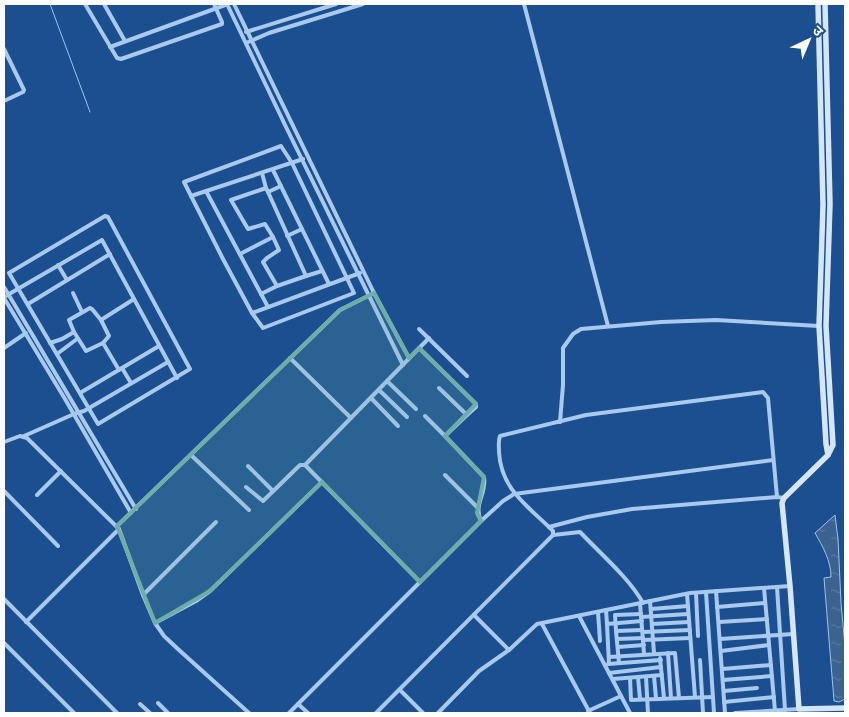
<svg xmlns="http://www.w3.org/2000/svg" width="849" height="717" viewBox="0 0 849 717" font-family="Barlow,'Noto Sans Devanagari',sans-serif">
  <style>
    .water { fill: url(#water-ripples); stroke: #9cc4f0 }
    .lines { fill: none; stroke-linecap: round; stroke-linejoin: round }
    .stream { stroke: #9cc4f0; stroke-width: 1 }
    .street { stroke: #a9c9ee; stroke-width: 4 }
    .secondary { stroke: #d6e6fa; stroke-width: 5.5 }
    .marked { fill: #6fada8; fill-opacity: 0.2; stroke: #6fada8; stroke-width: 4; stroke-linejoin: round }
  </style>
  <defs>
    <pattern id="water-ripples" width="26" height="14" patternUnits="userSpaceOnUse" patternTransform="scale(1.25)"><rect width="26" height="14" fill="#3c6290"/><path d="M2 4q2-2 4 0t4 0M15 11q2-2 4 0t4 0" fill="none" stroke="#597aa1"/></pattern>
  </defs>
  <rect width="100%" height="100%" fill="#1b4f8f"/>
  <path class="water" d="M835,515L838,539L841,603L845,646V699L839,702L834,701L824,578L831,577C831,561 823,547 815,533Z"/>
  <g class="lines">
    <polyline class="stream" points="50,4 90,112"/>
    <g class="street">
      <polyline points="85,4 117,58 121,59 222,24 222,22 214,4"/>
      <polyline points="104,4 125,41"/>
      <polyline points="227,4 287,129 403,365"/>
      <polyline points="234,4 374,293 409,358"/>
      <polyline points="524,4 608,326"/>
      <polyline points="246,32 336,4"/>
      <polyline points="246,43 269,33 363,4"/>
      <polyline points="110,47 228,4"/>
      <polyline points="4,49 24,90 23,92 4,101"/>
      <polygon points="281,146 292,163 354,293 263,328 252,313 223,259 184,182"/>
      <polyline points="273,170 329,284"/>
      <polyline points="262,173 266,188"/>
      <polyline points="206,191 268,307"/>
      <polyline points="268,192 266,188 231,200 248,229 265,224 273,237"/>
      <polyline points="191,196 303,159"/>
      <polygon points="105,216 108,217 190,369 98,424 9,273"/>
      <polyline points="287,236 302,229"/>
      <polyline points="240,254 273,237 279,250 267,258 263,262 277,286 306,276 268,192 281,186"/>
      <polyline points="58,265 67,280"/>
      <polyline points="306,276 322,271"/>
      <polyline points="4,287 136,509"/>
      <polyline points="73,293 82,312"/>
      <polyline points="261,294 277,286"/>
      <polyline points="4,297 102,240 177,378"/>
      <polyline points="4,298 65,399 131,513"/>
      <polyline points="28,304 110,254"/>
      <polyline points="252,313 360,273"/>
      <polyline points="101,320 109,336 103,343"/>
      <polyline points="419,329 467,376"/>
      <polyline points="74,332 86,351 103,343 119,370"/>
      <polyline points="50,343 62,339 74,332 69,320 90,308 92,309 101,320 134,299"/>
      <polyline points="4,348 26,333"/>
      <polyline points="419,348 476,404 476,407 467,415"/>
      <polyline points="57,354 77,339"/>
      <polyline points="290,358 351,418"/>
      <polyline points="122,368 131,383"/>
      <polyline points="387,381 416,409"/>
      <polyline points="379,390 407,417"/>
      <polyline points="80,393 159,346"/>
      <polyline points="371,398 398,426"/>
      <polyline points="425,416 445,436"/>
      <polyline points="560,422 563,385 563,348 573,334 581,329 661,322 716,320 819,326"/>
      <polyline points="24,436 74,414 84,411 168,362"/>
      <polyline points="4,442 20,436 27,438 119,529 143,595 155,623 164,636 179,650 249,713"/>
      <polyline points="191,455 249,510"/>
      <polyline points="248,466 273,491"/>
      <polyline points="445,475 478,508"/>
      <polyline points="246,487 263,501 300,465 305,465"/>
      <polyline points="4,491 58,546"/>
      <polyline points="37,495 61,471"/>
      <polyline points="481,521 503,501 514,494 773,460"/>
      <polyline points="117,526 340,310 374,293"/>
      <polyline points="549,527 587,517 632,509 777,497 784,498"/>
      <path d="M553,535L580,532C600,553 630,579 643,603"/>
      <polyline points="420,582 305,465 429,338"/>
      <polyline points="777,587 785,710"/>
      <polyline points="764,588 775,711"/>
      <polyline points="716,591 725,713"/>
      <polyline points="706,592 714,713"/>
      <polyline points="696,593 698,636"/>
      <polyline points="687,594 695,697"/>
      <polyline points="143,595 216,522"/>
      <polyline points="4,599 117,713"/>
      <polyline points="650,601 654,653"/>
      <polyline points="640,603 644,654"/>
      <polyline points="717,607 765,603"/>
      <polyline points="651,609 688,606"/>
      <polyline points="606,610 607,624"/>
      <polyline points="598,612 600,641"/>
      <polyline points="474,615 509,650 537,624 690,593 790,586"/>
      <polyline points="579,616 630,713"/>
      <polyline points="641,617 688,614"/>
      <polyline points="26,622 119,529"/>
      <polyline points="719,622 767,619"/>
      <polyline points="155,623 196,601 210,591 322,482"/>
      <polyline points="542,624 590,713"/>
      <polyline points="652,624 689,622"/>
      <polyline points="616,631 615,615 641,614"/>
      <polyline points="643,632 690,630"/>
      <polyline points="617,639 643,638"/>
      <polyline points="720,639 793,634"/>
      <polyline points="643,640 690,638"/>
      <polyline points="4,643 74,713"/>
      <polyline points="618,647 644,645"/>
      <polyline points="721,651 769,645"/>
      <polyline points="668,653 671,698"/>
      <polyline points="609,657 675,653 679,698"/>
      <polyline points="660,658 664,698"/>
      <polyline points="700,660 703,713"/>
      <polyline points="619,663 616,631 642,630"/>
      <polyline points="608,664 661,660"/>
      <polyline points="609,664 607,624 642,621"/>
      <polyline points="722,669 771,665"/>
      <polyline points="609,673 661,667"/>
      <polyline points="654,676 656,698"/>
      <polyline points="638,677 640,699"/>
      <polyline points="646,677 648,713"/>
      <polyline points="630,678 631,700 713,697"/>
      <polyline points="613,679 662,675"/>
      <polyline points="723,680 772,676"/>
      <polyline points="400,690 423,713"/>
      <polyline points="724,691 757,688"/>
      <polyline points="724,702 774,697"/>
      <polyline points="158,703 168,713"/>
      <polyline points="140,704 150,713"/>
      <polyline points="588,711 621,696"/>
      <polyline points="289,713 298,704"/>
      <path d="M308,713L298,704L481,521C473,505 487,493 484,477L445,436L467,415L439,388"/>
      <path d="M376,713L553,535V531L549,527C525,504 501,488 499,452C499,446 498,441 500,436L586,415L763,392L768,398L777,497"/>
      <polyline points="438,713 479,671 509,650"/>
      <polyline points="735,713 799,709"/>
    </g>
    <g class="secondary">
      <polyline points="818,4 823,205 819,326 826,444 828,455"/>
      <polyline points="825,4 830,204 826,326 833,445 828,455 784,498 782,503 790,586 799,709 845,708"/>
    </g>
  </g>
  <path class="marked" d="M374,293L409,358L419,348L476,404L445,436L484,477L477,513L481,521L420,582L322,482L210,591L155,623L117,526L340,310Z"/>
  <rect width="849" height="717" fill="none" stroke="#ffffff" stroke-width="10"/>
  <g transform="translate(809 40) rotate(44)" stroke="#1b4f8f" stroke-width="4" paint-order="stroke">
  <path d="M0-4L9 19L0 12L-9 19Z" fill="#ffffff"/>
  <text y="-8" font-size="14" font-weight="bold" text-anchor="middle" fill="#ffffff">उ</text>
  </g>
</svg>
